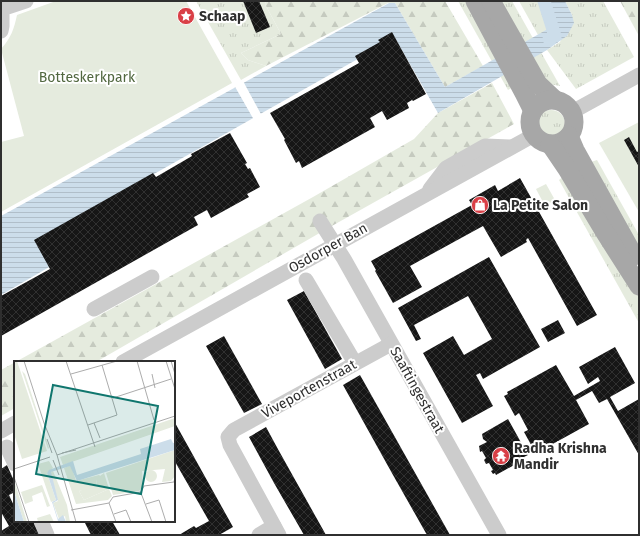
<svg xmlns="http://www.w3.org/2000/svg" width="640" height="536" viewBox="0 0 640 536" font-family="'Fira Sans',sans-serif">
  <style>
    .grass { fill: url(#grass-tufts) }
    .forest { fill: url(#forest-firs) }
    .park { fill: #e5ebde }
    .water { fill: url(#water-rules) }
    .pier { fill: #fff }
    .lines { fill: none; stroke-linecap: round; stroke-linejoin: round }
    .canal { stroke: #ccddea; stroke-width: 13 }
    .building { fill: url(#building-cross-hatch) }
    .minor { stroke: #ccc; stroke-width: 15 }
    .major { stroke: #a7a7a7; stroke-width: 19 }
    .labels { text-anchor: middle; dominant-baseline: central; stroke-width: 4; stroke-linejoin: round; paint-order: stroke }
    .poi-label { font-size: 14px; font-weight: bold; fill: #2f2f2f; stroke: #fff; text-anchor: start }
    .park-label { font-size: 14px; fill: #526840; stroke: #fff }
    .street-label { font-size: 14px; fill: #2f2f2f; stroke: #fff }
    .inset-road { fill: none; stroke: #acacac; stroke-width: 1 }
    .view { fill: #0f766e; fill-opacity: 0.15; stroke: #0f766e; stroke-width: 2 }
    .inset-edge { fill: none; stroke: #2f2f2f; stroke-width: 2 }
  </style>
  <defs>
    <pattern id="grass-tufts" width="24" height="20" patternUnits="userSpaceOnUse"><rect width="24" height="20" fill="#e5ebde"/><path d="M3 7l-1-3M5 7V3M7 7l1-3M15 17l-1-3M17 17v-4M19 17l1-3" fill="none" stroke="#c5cabf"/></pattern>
    <pattern id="forest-firs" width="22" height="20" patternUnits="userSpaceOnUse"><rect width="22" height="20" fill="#e5ebde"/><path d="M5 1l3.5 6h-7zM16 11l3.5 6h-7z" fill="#c5cabf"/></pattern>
    <pattern id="water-rules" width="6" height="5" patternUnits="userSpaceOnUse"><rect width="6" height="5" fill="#ccddea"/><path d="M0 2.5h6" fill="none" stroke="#b0bec9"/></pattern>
    <pattern id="building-cross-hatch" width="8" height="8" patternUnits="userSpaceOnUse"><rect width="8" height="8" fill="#161616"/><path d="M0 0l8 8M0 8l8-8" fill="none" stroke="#303030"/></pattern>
  </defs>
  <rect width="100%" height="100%" fill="#fff"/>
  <g class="grass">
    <polygon points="196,1 266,1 265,4 281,34 241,53 248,60 266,66 241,80"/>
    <polygon points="458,1 471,1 513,87 508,90"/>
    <polygon points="497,1 512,1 560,86 544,83"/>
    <path d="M519,1H545C548,7 558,19 553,26C549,30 542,33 538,35Z"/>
    <polygon points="565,1 603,1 634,57 576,89 547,50 560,42 572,15"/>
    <circle cx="551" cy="124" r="14"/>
    <polygon points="597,160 639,235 639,255 588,163"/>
    <polygon points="564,176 639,291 639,323 559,180"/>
  </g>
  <g class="forest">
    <polygon points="266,1 445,1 483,66 445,87 395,3 388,3 266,66 248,60 241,53 281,34 265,4"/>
    <polygon points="620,1 639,1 639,36"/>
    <polygon points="492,83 514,124 330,227 96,362 15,362 15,408 1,416 1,370 313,197 414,139 438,113"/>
  </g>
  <g class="park">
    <path d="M56,1H186L232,83L1,212V142L24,136L1,49C11,38 14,29 17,15Z"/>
    <polygon points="639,122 639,212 599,143"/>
    <polygon points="546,184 555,200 545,206 536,189"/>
  </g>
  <path class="water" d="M545,1H565L572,15L574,23L567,36L547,50L438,113L395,38L44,236L58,262L1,295V216L389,3H395L445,87L553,26C556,17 549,9 545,1Z"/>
  <polygon class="pier" points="243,81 262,116 254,120 234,85"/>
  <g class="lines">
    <polyline class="canal" points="544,1 555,36 549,39"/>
  </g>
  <g class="building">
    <polygon points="243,1 259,1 270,27 256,33"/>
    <polygon points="392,32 426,94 413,101 412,100 407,103 409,108 387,120 382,111 370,118 375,127 302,168 299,161 296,163 284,140 285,139 270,113 359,63 355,56 380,42 378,40"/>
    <polygon points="230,133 247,163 245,164 248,169 250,168 260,187 247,194 249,197 211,218 207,210 194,217 198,225 1,336 1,296 50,269 34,240 153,173 156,177 192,156 191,154"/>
    <polygon points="629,137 637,152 639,151 639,167 624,140"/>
    <polygon points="520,178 597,315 577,326 528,238 526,240 527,242 501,257 483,226 410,266 422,287 393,303 375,271 376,270 371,261 472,205 469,200 495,185 498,191"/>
    <polygon points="489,257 540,347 483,379 480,373 476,375 493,406 462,423 423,353 453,336 464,355 492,339 468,296 414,325 421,339 416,341 398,308"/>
    <polygon points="304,291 342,359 325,369 287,300"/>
    <polygon points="558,320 565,333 548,342 541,329"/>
    <polygon points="224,336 262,404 244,413 206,346"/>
    <polygon points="615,347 635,383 610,397 618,411 639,399 639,455 607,399 599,403 592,391 576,400 589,424 540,451 539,450 535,452 524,432 528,430 519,413 515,416 504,396 508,394 507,392 556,365 574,396 600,381 598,377 588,384 579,367"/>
    <polygon points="360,375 450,535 427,535 393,475 343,385"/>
    <polygon points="508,419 528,455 524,457 525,459 496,475 495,473 493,474 491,471 493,470 489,463 486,464 484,460 486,458 482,451 480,452 479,446 487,442 483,439 482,434"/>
    <polygon points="174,421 233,527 219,535 179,535 194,526 196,528 209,521 174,460"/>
    <polygon points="266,427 279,451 326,535 304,535 274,483 249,437"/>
    <polygon points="7,465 15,483 15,492 9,495 15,508 15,521 33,521 40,535 1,535 1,531 9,526 1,512 1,469"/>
    <polygon points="84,521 112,521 120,535 91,535"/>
  </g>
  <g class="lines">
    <g class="minor">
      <polyline points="1,31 2,26 2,9 26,1"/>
      <polyline points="572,112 639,75"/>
      <polyline points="430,189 446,168 485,146 510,147"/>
      <polyline points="320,221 344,259 499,535"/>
      <polyline points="306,280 355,363"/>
      <polyline points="94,309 152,277"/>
      <polyline points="123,362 534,135"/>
      <polyline points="1,431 15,423"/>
      <polyline points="7,447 15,464"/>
      <polyline points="41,521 47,535"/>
      <polyline points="259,535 274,526"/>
      <polyline points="279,535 230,445 228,437 234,430 391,344"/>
    </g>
    <g class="major">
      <polyline points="475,1 524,93 533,111"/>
      <polyline points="491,1 538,84 555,100"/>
      <circle cx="552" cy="122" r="22"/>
      <polyline points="569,136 575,150 634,256"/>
      <polyline points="550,144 567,169 604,231 639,286"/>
    </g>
  </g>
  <defs>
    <symbol id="sight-disc" viewBox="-11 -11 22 22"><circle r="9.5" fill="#d93f46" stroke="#fff"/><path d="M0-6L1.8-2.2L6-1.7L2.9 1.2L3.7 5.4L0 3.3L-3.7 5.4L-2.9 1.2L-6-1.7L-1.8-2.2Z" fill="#fff"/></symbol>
    <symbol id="shop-disc" viewBox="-11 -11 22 22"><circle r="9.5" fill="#d93f46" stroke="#fff"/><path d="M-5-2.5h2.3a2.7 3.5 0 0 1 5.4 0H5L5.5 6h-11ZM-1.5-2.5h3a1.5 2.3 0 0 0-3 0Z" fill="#fff"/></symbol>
    <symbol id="temple-disc" viewBox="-11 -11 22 22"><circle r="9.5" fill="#d93f46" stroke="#fff"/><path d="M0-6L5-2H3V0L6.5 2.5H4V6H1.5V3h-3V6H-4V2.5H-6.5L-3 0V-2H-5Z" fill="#fff"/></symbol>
  </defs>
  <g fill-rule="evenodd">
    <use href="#sight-disc" x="176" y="6" width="20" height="20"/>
    <use href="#shop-disc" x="470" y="195" width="20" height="20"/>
    <use href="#temple-disc" x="491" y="446" width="20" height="20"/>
  </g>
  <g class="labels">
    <g class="poi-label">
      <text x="199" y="16">Schaap</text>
      <text x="493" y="205">La Petite Salon</text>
      <text x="514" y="448">Radha Krishna<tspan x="514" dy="16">Mandir</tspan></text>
    </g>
    <g class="park-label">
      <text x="87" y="77">Botteskerkpark</text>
    </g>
    <g class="street-label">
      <text transform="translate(328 248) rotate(-29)">Osdorper Ban</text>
      <text transform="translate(309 389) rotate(-29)">Viveportenstraat</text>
      <text transform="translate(417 390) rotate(61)">Saaftingestraat</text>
    </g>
  </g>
  <g transform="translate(14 361)">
    <rect width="161" height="161" fill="#fff"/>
    <path d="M8,10L11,13L35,87L34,88ZM35,100L39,107L33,112L42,139L37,141L24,103ZM39,110L53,144L56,161H52L51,155L45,158L39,142L44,140L36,112ZM90,112L95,128L70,139L65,130L83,124L82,118ZM0,119L13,161H10L0,130Z" fill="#e5ebde"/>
    <path d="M161,57V65L49,104L46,96ZM57,104L62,120L85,114L89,117L82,118L83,126L65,130L70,139L95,128L98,135L94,139L62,143L50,107ZM28,124L36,145L33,146L28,131L18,135L19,140L11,143L7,131ZM36,153L40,161H24L23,157Z" fill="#e5ebde"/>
    <path d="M0,0H3L33,90L8,98L0,73ZM161,89V115L157,120L148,121L151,108L128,110L129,125L125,130L99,134L92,112ZM131 115a6 6 0 1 1 12 0a6 6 0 1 1-12 0Z" fill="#e5ebde"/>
    <path d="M157,78L159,82H161V89L63,120L56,105L37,111L44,139L39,142L44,158L49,154L52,161L44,160L38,141L42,139L33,112L35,109L59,100L63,114L127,93L126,88ZM0,130L10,161H2L0,154Z" fill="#ccddea"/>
    <path class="inset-road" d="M10,0L30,62L43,94L62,161M52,0L81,86M123,0L140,59M152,0L161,28M157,0L161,13M57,13L103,0M138,13L141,27M99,37L157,18M80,62L86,77M74,64L103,54L88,4M33,78L38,92M48,92L62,89M43,94L161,55M39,99L45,114M0,108L36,96M0,116L15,161M127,132L138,161M95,142L99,136L127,131L130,125L160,121L161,116M95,142L102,161M132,143L145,139L152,161M57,149L95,142M100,153L112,149L117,161"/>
    <path class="view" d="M39,24L144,45L127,133L22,113Z"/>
    <rect width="161" height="161" class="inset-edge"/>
  </g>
  <rect width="640" height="536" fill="none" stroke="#2f2f2f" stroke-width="4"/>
</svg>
